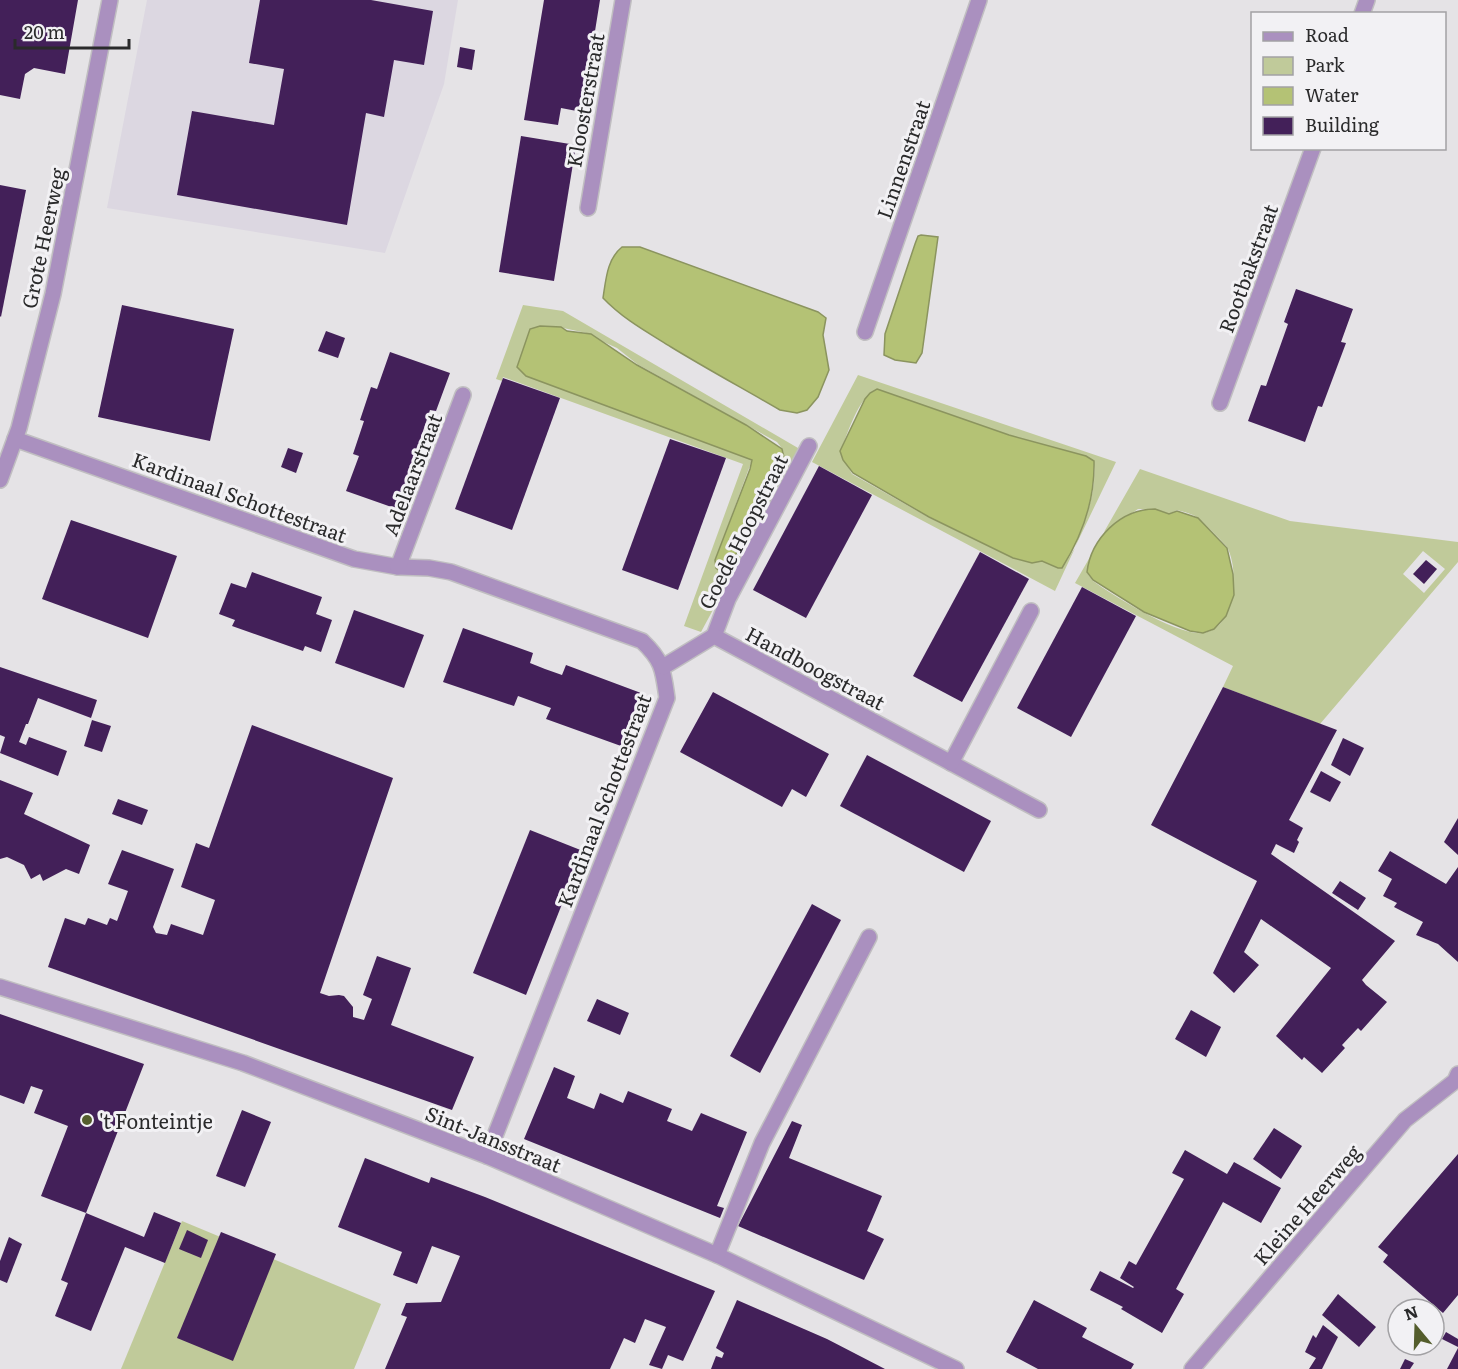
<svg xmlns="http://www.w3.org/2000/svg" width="1458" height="1369" viewBox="0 0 1458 1369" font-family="Literata,serif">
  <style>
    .built { fill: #dcd7e1 }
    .green { fill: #c0ca9a; fill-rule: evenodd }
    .water { fill: #b4c275; stroke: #8b945f; stroke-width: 1.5 }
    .building { fill: #432059 }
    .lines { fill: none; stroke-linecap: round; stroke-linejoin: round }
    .minor-casing { stroke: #c0bec1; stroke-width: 18 }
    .minor { stroke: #aa90bf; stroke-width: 15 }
    .poi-dot { fill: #545d2c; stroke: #f2f1f4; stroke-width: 2 }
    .labels { text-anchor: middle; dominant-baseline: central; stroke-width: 6; stroke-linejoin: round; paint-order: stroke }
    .street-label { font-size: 20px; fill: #2a2a2b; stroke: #f2f1f4 }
    .poi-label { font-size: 20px; fill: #2a2a2b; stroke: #f2f1f4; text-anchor: start }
  </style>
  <rect width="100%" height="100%" fill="#e5e3e6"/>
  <polygon class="built" points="147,0 458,0 444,84 385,253 107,208"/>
  <g class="green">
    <path d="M523,305L563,311L798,448L797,454L701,632L684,626L743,464L503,377L502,381L496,379ZM540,326H554L591,334L597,339L617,348L637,364L777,442C781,447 785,451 784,459C781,474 739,556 729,567C725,571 725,570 721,572L716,568L715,561L752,460L527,376L517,367L531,329Z"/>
    <path d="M858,375L1116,462L1075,547C1086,519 1097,491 1094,461L1086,456L1009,435L877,389C857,399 849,431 840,452L852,474L928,517L1013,558L1032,563L1042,561L1062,568L1075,548L1055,591L812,462Z"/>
    <path d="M1140,469L1290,521L1458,542V562L1320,724L1223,687L1233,666L1075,583L1090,557L1087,573L1093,581C1114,596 1177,636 1203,633C1235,630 1240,570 1227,547C1225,544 1202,521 1198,518C1193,514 1184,512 1177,510L1169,514L1155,509H1138L1104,532ZM1423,551L1445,569L1424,593L1403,574Z"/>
    <polygon points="182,1221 381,1304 354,1369 121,1369"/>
  </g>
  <g class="water">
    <polygon points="921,235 938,237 922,353 916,363 895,360 884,355 885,334 915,244 918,236"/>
    <path d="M622,247H640L818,312L826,318L823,335L829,370L818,397L807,410L797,413L780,410C744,389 707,369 671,347C647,332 623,319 603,298C606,279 607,259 622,247Z"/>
    <polygon points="540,326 561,327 567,331 591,334 637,365 746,425 782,449 784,457 779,471 750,530 729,566 721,572 716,568 715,560 750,469 752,460 526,376 517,367 530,329"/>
    <path d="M877,389L1009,435L1086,456L1094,461C1095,499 1082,536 1062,568H1058L1042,561L1032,563L1013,558L929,517L853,473L843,460L840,451L865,399L870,393Z"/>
    <path d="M1155,509L1169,514L1177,511L1198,518L1227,548L1233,574L1234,595L1226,616L1214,629L1203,633L1190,631L1144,612L1093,580L1087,572C1091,539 1120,509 1155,509Z"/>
  </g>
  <g class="building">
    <polygon points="0,0 78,0 65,74 34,68 25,74 20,99 0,95"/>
    <polygon points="260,0 371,0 433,11 424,65 394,60 384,117 366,113 347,225 177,195 192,111 274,125 284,69 249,63"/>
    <polygon points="544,0 600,0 582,112 561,108 558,125 524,120"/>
    <polygon points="460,47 475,50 472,70 457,67"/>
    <polygon points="521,136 576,145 554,281 499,272"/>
    <polygon points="0,185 26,190 1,317 0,316"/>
    <polygon points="1296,289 1353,309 1341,342 1346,343 1322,407 1318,406 1305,442 1248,421 1261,385 1266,386 1288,324 1284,322"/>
    <polygon points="122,305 234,329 210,441 98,417"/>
    <polygon points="326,331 345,338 338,358 318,351"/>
    <polygon points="390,352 450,373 436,411 430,410 420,440 425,442 400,510 346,491 359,456 353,454 364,421 360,420 371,387 377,389"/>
    <polygon points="503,378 560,398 512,530 455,509"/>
    <polygon points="670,439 726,458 678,590 622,570"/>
    <polygon points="288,448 303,453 296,473 281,467"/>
    <polygon points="819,466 872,495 806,618 753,590"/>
    <polygon points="71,520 177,556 148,638 42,599"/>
    <polygon points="980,552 1029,579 962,702 913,676"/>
    <polygon points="1426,560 1437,569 1424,584 1413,574"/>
    <polygon points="252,572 322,597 316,614 332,620 321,652 305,646 303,651 232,626 235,620 219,614 231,583 246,588"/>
    <polygon points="1082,587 1136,616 1071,737 1017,708"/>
    <polygon points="354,610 424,635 404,688 335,663"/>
    <polygon points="463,628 533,653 530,663 545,669 562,675 566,665 641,693 621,746 546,719 551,708 518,696 514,706 443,682"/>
    <polygon points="0,667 97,700 91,718 38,698 28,724 26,724 19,742 26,745 29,737 67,751 58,776 0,753 5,737 0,735"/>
    <polygon points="1223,687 1337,730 1289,820 1303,828 1297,840 1299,842 1294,853 1276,844 1271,854 1395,941 1362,980 1366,985 1387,1002 1361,1031 1358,1028 1342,1045 1345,1048 1322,1073 1304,1057 1302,1060 1276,1036 1331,968 1261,919 1244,952 1259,965 1234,993 1213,973 1257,881 1151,825"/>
    <polygon points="713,692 829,754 806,797 792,789 782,807 680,752"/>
    <polygon points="92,720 111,726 102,752 84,746"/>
    <polygon points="252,725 393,778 320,993 329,996 339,995 344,996 353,1007 353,1017 364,1020 372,999 363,995 377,956 411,968 391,1025 474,1057 452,1110 48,967 65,918 85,925 88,918 107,925 110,918 117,921 128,891 108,884 122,850 174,869 153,927 156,933 167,935 171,924 203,935 215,900 181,887 196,843 209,848"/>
    <polygon points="1343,738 1364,748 1350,776 1331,765"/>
    <polygon points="867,755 991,821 964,872 840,806"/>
    <polygon points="1321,771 1341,782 1330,802 1310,792"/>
    <polygon points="0,780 33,793 24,814 90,845 79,874 66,869 43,881 40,874 31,879 24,865 7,857 0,859"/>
    <polygon points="118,799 148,810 142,825 112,814"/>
    <polygon points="1458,818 1458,855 1444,842"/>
    <polygon points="530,830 583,851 526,995 473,973"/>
    <polygon points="1390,851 1446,884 1458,867 1458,962 1438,944 1416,935 1423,922 1394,907 1397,903 1383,896 1392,879 1378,871"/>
    <polygon points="1340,881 1366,898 1358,910 1332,893"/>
    <polygon points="812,904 841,920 760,1073 730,1056"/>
    <polygon points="597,999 629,1013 620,1035 587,1021"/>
    <polygon points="1191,1010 1221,1027 1206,1057 1175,1039"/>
    <polygon points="0,1014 144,1064 86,1213 41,1196 68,1126 34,1113 43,1090 31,1086 24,1104 0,1095"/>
    <polygon points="554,1067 575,1076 567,1098 594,1109 600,1093 623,1103 628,1091 672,1109 667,1121 692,1131 701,1113 747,1132 717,1206 724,1208 720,1218 524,1139"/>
    <polygon points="242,1110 271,1122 245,1187 216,1176"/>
    <polygon points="792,1121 802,1125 789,1158 882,1196 867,1231 884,1239 864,1280 738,1226"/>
    <polygon points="1274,1128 1302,1146 1281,1179 1253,1159"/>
    <polygon points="1185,1150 1227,1174 1234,1162 1281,1188 1261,1223 1223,1202 1176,1289 1184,1294 1162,1333 1121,1309 1123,1307 1090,1290 1100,1271 1133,1288 1134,1287 1120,1278 1129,1261 1136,1265 1184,1179 1172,1173"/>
    <polygon points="1458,1154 1458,1295 1443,1313 1383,1262 1388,1255 1378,1247"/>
    <polygon points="365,1158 429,1183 431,1177 485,1197 715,1291 683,1361 668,1355 662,1369 649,1365 666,1327 645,1319 635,1343 624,1338 610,1369 385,1369 407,1317 401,1315 406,1303 441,1302 460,1256 432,1246 417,1284 393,1275 402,1252 338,1227"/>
    <polygon points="154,1212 181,1223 165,1263 125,1247 91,1331 55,1316 68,1283 61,1280 86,1213 144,1237"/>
    <polygon points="187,1230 208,1240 201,1258 179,1249"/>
    <polygon points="221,1232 276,1254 233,1361 177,1338"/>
    <polygon points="9,1237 22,1244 7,1283 0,1280 0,1261"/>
    <polygon points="1338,1294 1376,1327 1359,1347 1322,1315"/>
    <polygon points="737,1300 827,1339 885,1369 711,1369 716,1356 722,1358 724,1353 716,1348"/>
    <polygon points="1034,1300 1087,1328 1082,1337 1134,1364 1131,1369 1038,1369 1006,1352"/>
    <polygon points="1398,1319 1398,1339 1389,1334"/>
    <polygon points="1323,1325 1338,1337 1322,1369 1309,1369 1316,1358 1305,1352 1313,1335 1316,1338"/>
    <polygon points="1446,1332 1458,1339 1458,1347 1442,1339"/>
    <polygon points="1458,1348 1458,1369 1447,1369"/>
    <polygon points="1405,1359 1414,1363 1410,1369 1400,1369"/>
  </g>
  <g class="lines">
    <defs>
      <g id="minor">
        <polyline points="1362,14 1367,0"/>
        <polyline points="588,208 623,0"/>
        <polyline points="865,332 979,0"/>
        <polyline points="1220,403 1313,148"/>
        <path d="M15,439L354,559L398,567L429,568L451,572L642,641C663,661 663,670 667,698L487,1156"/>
        <polyline points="0,480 19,428 53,294 110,0"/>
        <polyline points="398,567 463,395"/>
        <polyline points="714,636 728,599 809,446"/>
        <polyline points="663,667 714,636 1039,810"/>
        <polyline points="951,763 1031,611"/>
        <polyline points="0,987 243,1063 487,1156 717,1255 956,1369"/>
        <polyline points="717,1255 762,1143 869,937"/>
        <polyline points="1192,1369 1405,1120 1455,1081 1458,1074"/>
      </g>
    </defs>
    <use href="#minor" class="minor-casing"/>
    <use href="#minor" class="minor"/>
  </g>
  <circle class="poi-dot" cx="87" cy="1120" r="6"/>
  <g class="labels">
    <g class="street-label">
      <text transform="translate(584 100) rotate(-80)">Kloosterstraat</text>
      <text transform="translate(902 159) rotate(-71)">Linnenstraat</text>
      <text transform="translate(42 238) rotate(-78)">Grote Heerweg</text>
      <text transform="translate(1247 268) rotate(-70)">Rootbakstraat</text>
      <text transform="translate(411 474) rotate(-69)">Adelaarstraat</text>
      <text transform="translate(240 496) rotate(20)">Kardinaal Schottestraat</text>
      <text transform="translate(742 531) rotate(-63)">Goede Hoopstraat</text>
      <text transform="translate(816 667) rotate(28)">Handboogstraat</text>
      <text transform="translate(603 800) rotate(-69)">Kardinaal Schottestraat</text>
      <text transform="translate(494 1138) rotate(22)">Sint-Jansstraat</text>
      <text transform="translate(1306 1204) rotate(-49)">Kleine Heerweg</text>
    </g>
    <g class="poi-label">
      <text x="99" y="1120">'t Fonteintje</text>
    </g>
  </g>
  <rect x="1251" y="12" width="195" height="138" fill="#f2f1f4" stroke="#a2a1a4" stroke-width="1.5"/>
  <rect x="1263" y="32" width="30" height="9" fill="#aa90bf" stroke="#a2a1a4" stroke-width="1.5"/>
  <text x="1305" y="42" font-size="18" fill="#2a2a2b">Road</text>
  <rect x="1263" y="57" width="30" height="18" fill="#c0ca9a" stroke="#a2a1a4" stroke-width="1.5"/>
  <text x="1305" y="72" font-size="18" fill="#2a2a2b">Park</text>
  <rect x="1263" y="87" width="30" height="18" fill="#b4c275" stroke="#a2a1a4" stroke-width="1.5"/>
  <text x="1305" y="102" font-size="18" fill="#2a2a2b">Water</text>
  <rect x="1263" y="117" width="30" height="18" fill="#432059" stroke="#a2a1a4" stroke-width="1.5"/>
  <text x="1305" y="132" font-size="18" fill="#2a2a2b">Building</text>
  <g transform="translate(1416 1327) rotate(341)"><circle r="28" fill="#f2f1f4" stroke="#a2a1a4" stroke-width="1.5"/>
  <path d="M0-4.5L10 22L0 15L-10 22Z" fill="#545d2c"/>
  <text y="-9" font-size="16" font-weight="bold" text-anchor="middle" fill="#2a2a2b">N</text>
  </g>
  <path d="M15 39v9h114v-9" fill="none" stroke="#2a2a2b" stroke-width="3"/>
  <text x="24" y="39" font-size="18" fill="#2a2a2b" stroke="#f2f1f4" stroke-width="4.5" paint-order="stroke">20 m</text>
</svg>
